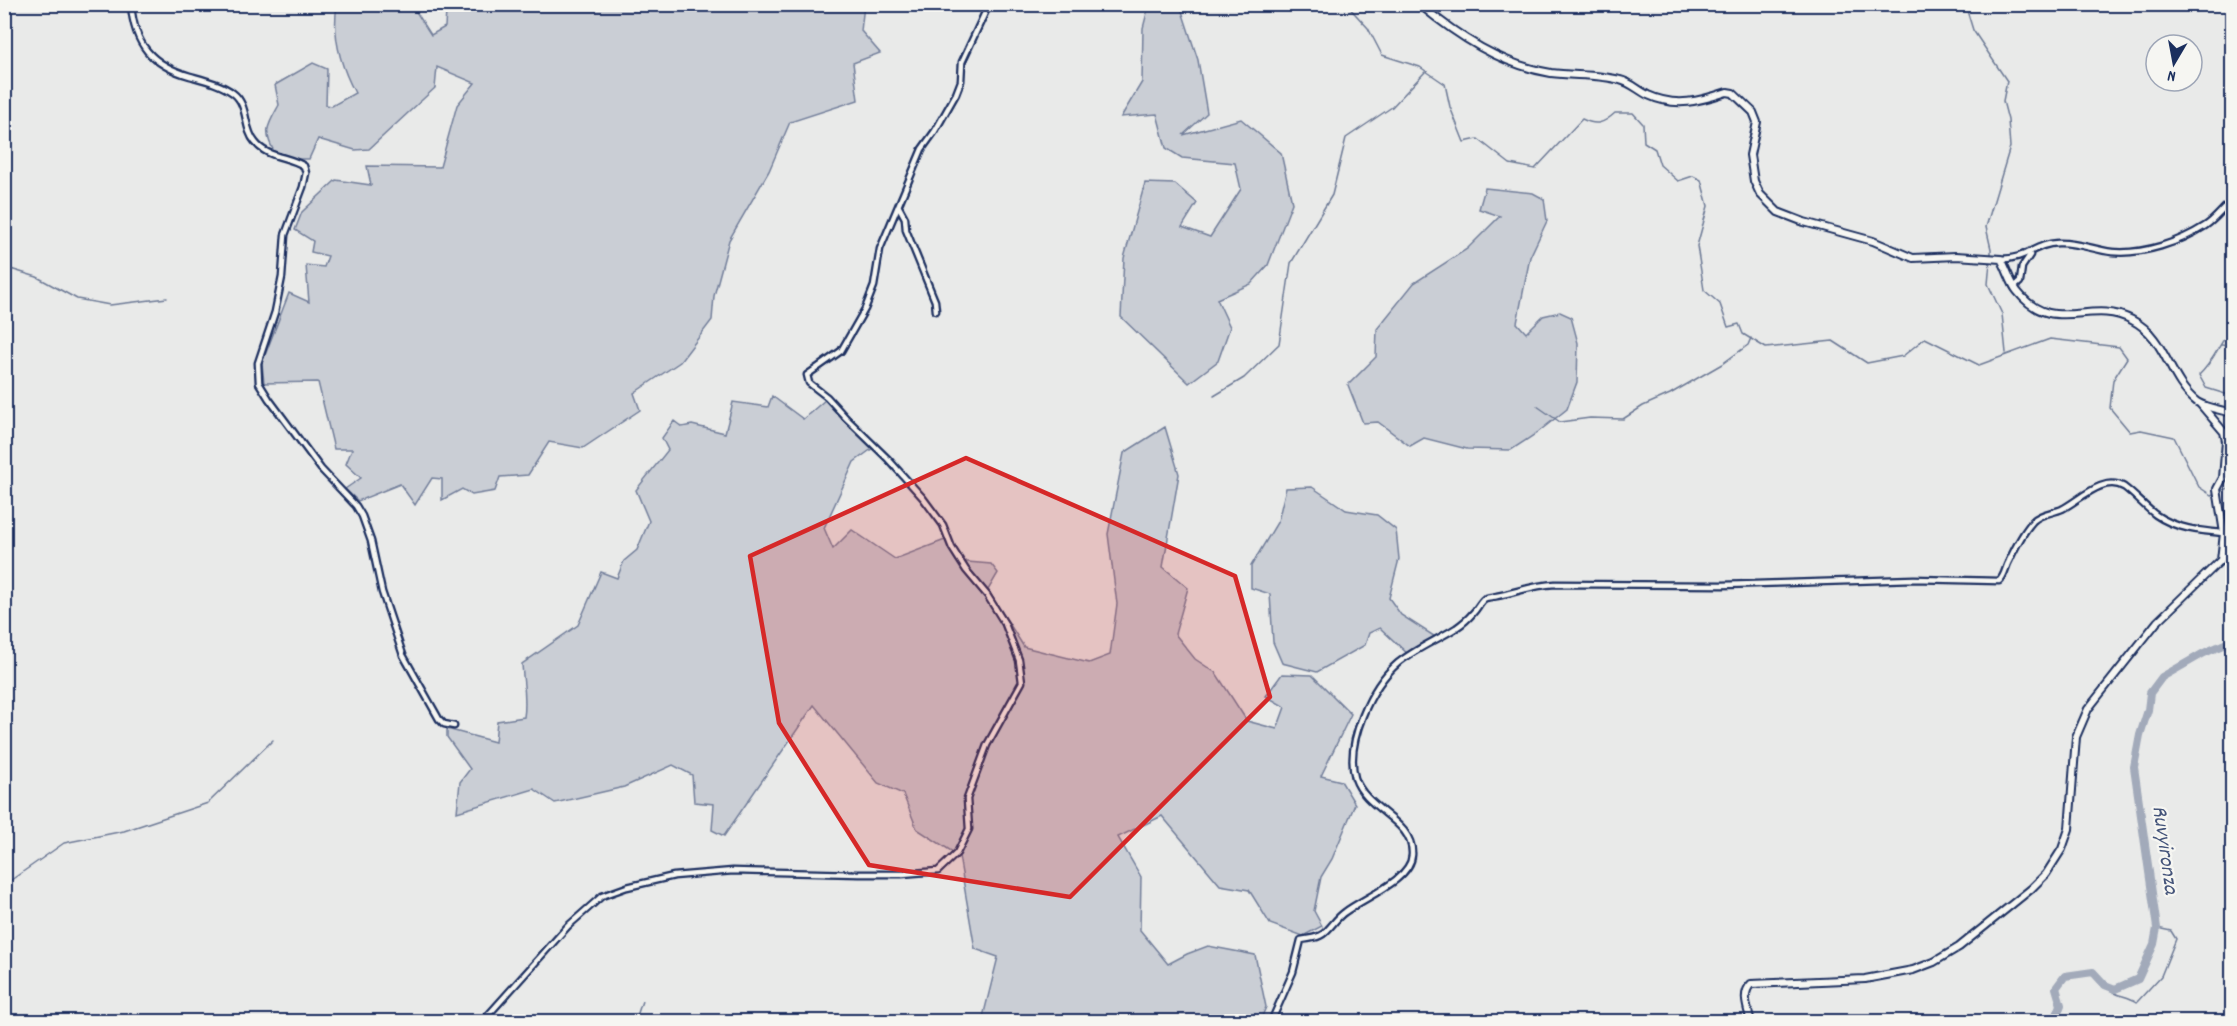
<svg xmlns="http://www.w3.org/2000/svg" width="2237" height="1026" viewBox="0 0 2237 1026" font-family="Dekko,sans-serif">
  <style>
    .green { fill: #caced5; stroke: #727e9a; stroke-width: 1.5 }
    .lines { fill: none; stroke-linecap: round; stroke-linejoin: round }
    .stream { stroke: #6c7995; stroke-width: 1.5 }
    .river { stroke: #a2aaba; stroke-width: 8 }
    .minor-casing { stroke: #1b2f5e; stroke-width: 9 }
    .tertiary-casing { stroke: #1b2f5e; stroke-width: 10 }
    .minor { stroke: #f6f6f2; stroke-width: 4.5 }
    .tertiary { stroke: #f6f6f2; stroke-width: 6 }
    .marked { fill: #d62828; fill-opacity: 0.2; stroke: #d62828; stroke-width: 4.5; stroke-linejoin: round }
    .labels { text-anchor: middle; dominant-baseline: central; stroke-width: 4.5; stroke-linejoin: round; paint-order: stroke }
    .water-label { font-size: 22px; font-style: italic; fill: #44547a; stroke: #f6f6f2 }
  </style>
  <rect width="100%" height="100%" fill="#e9eae9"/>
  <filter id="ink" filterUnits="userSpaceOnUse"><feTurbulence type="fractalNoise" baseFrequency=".0167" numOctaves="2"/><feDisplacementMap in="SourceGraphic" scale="12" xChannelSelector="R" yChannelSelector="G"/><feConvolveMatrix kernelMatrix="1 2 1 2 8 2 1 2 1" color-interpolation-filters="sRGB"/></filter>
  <g filter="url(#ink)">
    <g class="green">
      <path d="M337,5H408L417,13L431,35L445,27L446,11L436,5H864L861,31L880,53L853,63L858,100L790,122L769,171L729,240L714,296L712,320L680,362L634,393L640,410L583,448L549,442L528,475L500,477L495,491L472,495L462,489L442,500V479L432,478L415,505L400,484L358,501L345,489L361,478L346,464L352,449H334L318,382L264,383L262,363L289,293L309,302L306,265L324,267L328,256L311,252L313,241L295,230L302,212L336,180L371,185L367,166L440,167L457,105L475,83L437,67L435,88L369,149L355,150L318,139L309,159H296L275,153C262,131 268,125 279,105L275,85L313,63L327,69L326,105L332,106L355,93C340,65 332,36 337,5Z"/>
      <polygon points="1149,5 1180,5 1198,60 1207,113 1183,135 1241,119 1281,153 1292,203 1268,265 1251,284 1217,299 1230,327 1218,361 1189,383 1121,317 1124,258 1145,183 1175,184 1197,203 1182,227 1210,237 1241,189 1235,163 1182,158 1166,148 1157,114 1121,117 1142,82 1143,28"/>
      <polygon points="1485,188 1533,193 1544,199 1547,221 1530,257 1517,323 1526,333 1543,316 1560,312 1571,317 1578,343 1577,382 1567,409 1537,433 1511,450 1467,449 1424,438 1410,446 1378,422 1363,423 1348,385 1376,357 1377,329 1414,283 1467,249 1500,216 1479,209"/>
      <path d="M772,396L803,419L825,400L873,448L854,462L824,528L833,549L852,530L895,559L945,540L956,561L991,564L998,573L988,590L1024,647L1089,663L1110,655L1117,604L1108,534L1124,453L1165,427L1179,474L1163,567L1188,588L1175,634L1195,659L1216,673L1247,721L1277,729L1285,707L1266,696L1282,674L1312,675L1351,714L1321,776L1341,781L1355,804L1332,859L1321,877L1314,911L1322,926L1303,936L1270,924L1249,890L1220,885L1162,816L1118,837L1141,877L1140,930L1168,964L1187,954L1208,946L1255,955L1266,1007L1260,1021H982L998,957L975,949L959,856L917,829L903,794L878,783L814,705L724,836L712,830L714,804L694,802L692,775L673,765L624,787L555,803L534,789L457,812L460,782L470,769L447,737V729L495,742L497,721L524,717C527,700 523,681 522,664L578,625L601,572L617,578L624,561L637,550L649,521L636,490L668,450L662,438L674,421L682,427L692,425L725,433L733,402L768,407Z"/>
      <polygon points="1312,487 1346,510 1377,515 1396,530 1399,559 1389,598 1401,615 1437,638 1409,655 1380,628 1369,633 1365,645 1317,672 1282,663 1273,642 1270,594 1251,588 1251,566 1278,521 1286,488"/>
    </g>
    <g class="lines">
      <g class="stream">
        <path d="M1346,4L1368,28L1382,55L1420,67L1445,84L1450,107L1464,142L1478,139L1510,164L1535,169L1582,119C1596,126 1603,124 1615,113H1633L1643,124L1644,142L1655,149L1660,165L1678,181L1693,176L1701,180L1708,206L1697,246L1704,290L1720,304L1728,327L1739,324L1743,334L1766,348L1833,341L1867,363L1903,356L1925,338L1979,365L2050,339L2119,347L2127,358L2113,380L2110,408L2130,432L2141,430L2174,437L2199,487L2211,495L2216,493"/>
        <polyline points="1965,4 1973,30 2007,81 2003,101 2008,120 2010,147 1986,227 1991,249 1991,257"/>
        <polyline points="1990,262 1988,284 2002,314 2006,353"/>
        <polyline points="4,267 37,277 77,299 110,305 167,298"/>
        <path d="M2232,328C2219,343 2215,360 2199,375L2206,388L2232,396"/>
        <polyline points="2221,345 2232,346"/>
        <polyline points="1214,396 1244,378 1279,344 1291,263 1332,195 1346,138 1392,107 1425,72"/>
        <polyline points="1537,406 1560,422 1590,418 1623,419 1643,406 1670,394 1722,364 1748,345 1751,338"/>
        <polyline points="2220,491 2232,487"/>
        <polyline points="4,885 64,843 124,831 208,803 273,740"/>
        <path d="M2105,985C2116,998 2125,994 2137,1002L2161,976L2176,939L2171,931L2157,928"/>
        <polyline points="635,1022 642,1001"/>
      </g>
      <polyline class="river" points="2054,1022 2061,1005 2056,988 2065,976 2093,972 2105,985 2115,989 2138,979 2154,944 2157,928 2134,767 2140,735 2148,710 2150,693 2162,677 2204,653 2232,641"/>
      <defs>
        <g id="minor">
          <path d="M131,4C134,45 152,65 190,76C204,80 221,84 233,93C249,105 243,128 255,142C267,158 288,156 304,166L306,173L303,187L285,235L282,277L275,312L258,363L259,383L269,399L321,469L356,506L362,516L371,541L382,592L403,655L439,719L444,724L454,726"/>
          <polyline points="899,207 905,218 906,230 935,301 936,311"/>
          <path d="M2001,259C2028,259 2034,244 2058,243C2077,242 2094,250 2112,252C2143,255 2180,242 2205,226C2216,219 2223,208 2232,201"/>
          <polyline points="2014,287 2020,282 2022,267 2030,255"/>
          <polyline points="482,1022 568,926 602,896 627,887 674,876 733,871 859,874 902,874 938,871 957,853 969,829 967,799 987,745 1022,682 1019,660 1005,624 987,595 966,570 952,548 943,525 923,498 888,459 846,418 827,397 809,383 807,375 841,351 865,309 874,286 880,249 922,149 935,131 956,94 961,81 962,62 989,4"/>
          <path d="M1271,1022L1293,972L1301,940C1309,938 1316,939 1323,934C1331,928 1336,918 1345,912C1363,898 1411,880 1412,855C1414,820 1366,811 1355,778C1345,743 1371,686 1398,663C1415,649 1437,640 1456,628C1462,624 1468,619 1473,613C1477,609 1480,602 1484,599C1487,597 1494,597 1497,596C1517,592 1534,585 1555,584L1723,585L1914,579L1999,581C2005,576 2005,568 2009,561C2015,548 2023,532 2033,521C2041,513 2053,513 2062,509C2080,500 2103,475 2124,487C2136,496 2145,507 2156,515C2176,529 2201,531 2224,533"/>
        </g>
        <g id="tertiary">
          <path d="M1419,4C1458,36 1501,65 1551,73C1574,76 1598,74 1620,80C1630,82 1638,90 1648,95C1676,108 1700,101 1727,92L1733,93L1753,112L1757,122L1750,155L1754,181L1760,194L1778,212L1804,222L1873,241L1913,258L1956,256L2001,259C2007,269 2010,282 2017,291C2053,337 2090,297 2132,320C2167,338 2167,378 2197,402C2206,408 2222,410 2232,413"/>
          <path d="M1751,1022C1748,1009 1741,994 1751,984L1865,979L1913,970L1934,962L1959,947L2031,889L2046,874L2062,849L2069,829L2076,737L2088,709L2157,622L2221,560L2224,533L2217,489L2223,478L2226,441L2224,432L2201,405"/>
        </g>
      </defs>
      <use href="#minor" class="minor-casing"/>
      <use href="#tertiary" class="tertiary-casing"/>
      <use href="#minor" class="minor"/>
      <use href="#tertiary" class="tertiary"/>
    </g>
  </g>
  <path class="marked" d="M966,458L1235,576L1270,697L1070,897L869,865L779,723L750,556Z"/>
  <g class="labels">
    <g class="water-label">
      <text transform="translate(2164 850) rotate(82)">Ruvyironza</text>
    </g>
  </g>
  <rect width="2237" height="1026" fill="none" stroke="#f6f6f2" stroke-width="24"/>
  <rect x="12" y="12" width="2213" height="1002" fill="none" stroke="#1b2f5e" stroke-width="2" filter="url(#ink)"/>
  <g transform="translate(2174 63) rotate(190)"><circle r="28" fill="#f6f6f2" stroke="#9ea6b7" stroke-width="1.5"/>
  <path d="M0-4.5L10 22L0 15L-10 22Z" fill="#1b2f5e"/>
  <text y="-9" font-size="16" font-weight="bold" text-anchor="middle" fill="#1b2f5e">N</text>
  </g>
</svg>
